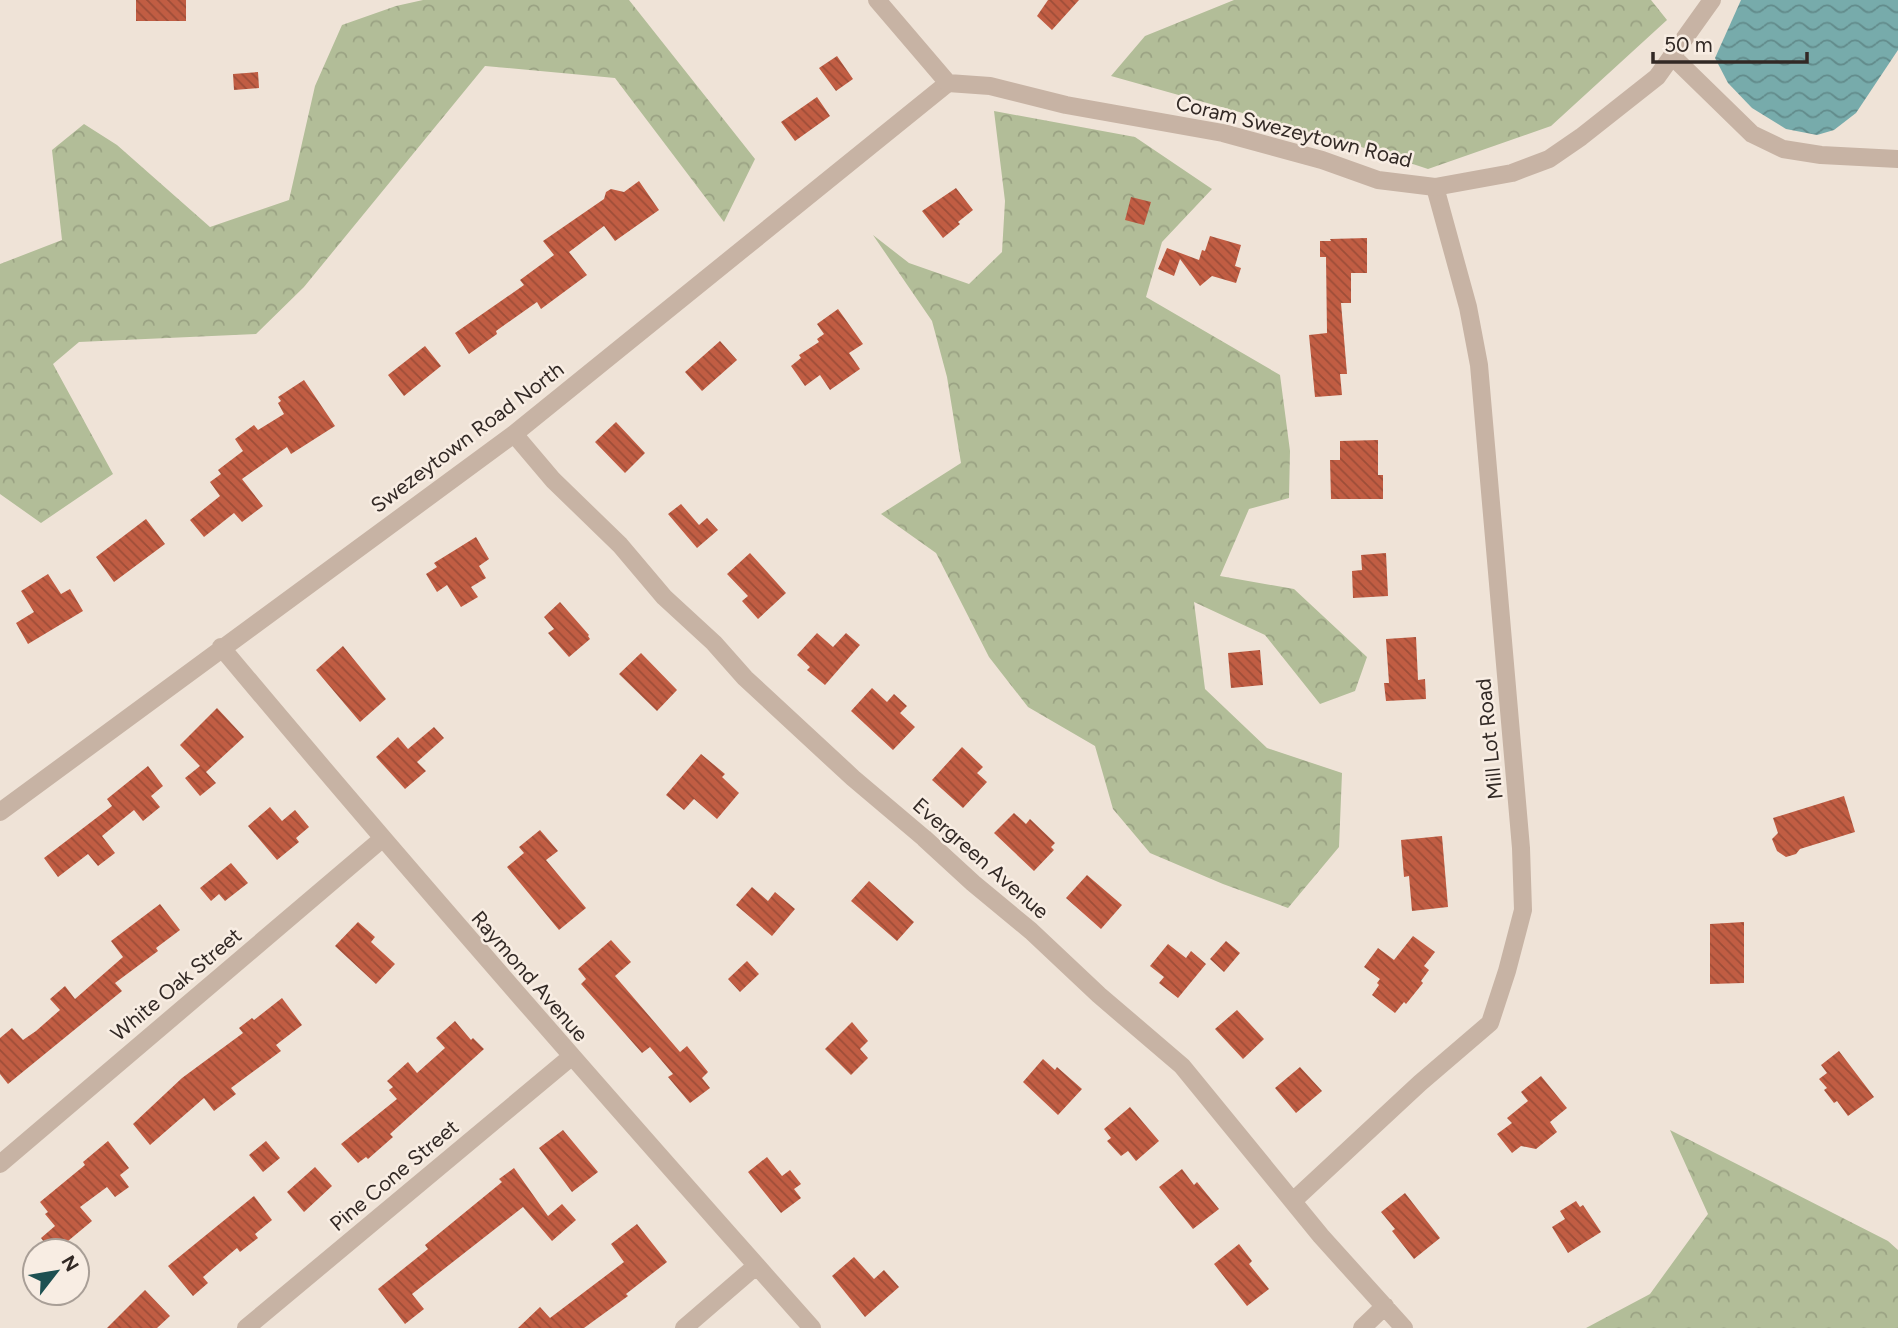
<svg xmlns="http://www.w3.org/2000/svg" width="1898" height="1328" viewBox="0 0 1898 1328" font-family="Figtree,sans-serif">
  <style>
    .forest { fill: url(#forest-crowns) }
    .water { fill: url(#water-waves) }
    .building { fill: url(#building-back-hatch) }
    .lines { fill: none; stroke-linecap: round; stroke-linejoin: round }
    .minor { stroke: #c7b3a4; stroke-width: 18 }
    .tertiary { stroke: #c7b3a4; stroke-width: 18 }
    .labels { text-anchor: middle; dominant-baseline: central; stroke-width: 5; stroke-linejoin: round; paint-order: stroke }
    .street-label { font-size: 21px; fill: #322925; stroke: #f8ede3 }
  </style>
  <defs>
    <pattern id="forest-crowns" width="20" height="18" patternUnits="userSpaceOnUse" patternTransform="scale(1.75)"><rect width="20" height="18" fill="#b2bd98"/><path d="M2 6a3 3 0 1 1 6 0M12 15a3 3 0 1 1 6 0" fill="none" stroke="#9aa283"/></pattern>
    <pattern id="water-waves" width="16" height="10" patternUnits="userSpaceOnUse" patternTransform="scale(1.75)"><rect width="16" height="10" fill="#77abab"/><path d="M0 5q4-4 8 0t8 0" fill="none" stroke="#628b8b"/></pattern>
    <pattern id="building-back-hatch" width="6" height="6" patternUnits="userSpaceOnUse" patternTransform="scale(1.75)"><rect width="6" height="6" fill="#c15d43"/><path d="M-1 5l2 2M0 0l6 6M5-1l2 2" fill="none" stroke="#9d4d38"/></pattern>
  </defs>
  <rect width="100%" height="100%" fill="#efe3d7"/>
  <path class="forest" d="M423,0H629L755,159L724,222L615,78L485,66L304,287L256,334L79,342L53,364L113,474L41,523L0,494V264L62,240L52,150L84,124L117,145L210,227L289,200L315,86L342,25L396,6Z
    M1234,0H1651L1667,20L1551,126L1428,169L1346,142L1111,76L1145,36Z
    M994,111L1135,137L1212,189L1162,242L1146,297L1280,375L1290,451L1289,498L1249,509L1220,576L1294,589L1367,657L1355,691L1320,704L1265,635L1194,602L1205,689L1267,748L1342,773L1339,847L1288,908L1223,884L1150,853L1113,809L1095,746L1028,707L989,657L936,553L881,514L961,463L947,377L932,321L873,235L909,263L969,284L1002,252L1005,201Z
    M1670,1130L1888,1241L1898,1250V1328H1586L1650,1294L1708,1214Z"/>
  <path class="water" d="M1741,0H1898V50L1856,113L1834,130L1817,135L1786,129L1752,108L1728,83L1715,58Z"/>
  <path class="building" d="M136,0H186V21H136Z
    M1048,0H1079L1052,30L1037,16Z
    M837,56L853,79L836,91L819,68Z
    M258,72L259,88L234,90L233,74Z
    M817,97L830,116L795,141L781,122Z
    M639,181L659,210L615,241L604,226L569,252L587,275L541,309L537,302L496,331L497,334L469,354L455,333L524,285L520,280L554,255L543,241L604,199L606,192L611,189L624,192Z
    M956,188L973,210L958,222L960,224L943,238L922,211Z
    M1131,197L1151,202L1144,225L1125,220Z
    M1210,236L1241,245L1235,266L1241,268L1236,283L1212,276L1200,286L1180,259L1174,276L1158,269L1167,248L1199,260L1202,250L1205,251Z
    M1367,238V273H1351V303H1341L1347,374H1340L1342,395L1315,397L1309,335L1327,333L1326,257H1320V241H1331L1330,239Z
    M838,309L863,344L849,353L860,369L830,390L820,375L805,386L791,366L801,358L799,355L819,342L817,339L824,334L817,324Z
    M720,341L737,360L702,391L685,372Z
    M425,346L441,366L404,396L388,375Z
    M304,380L335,426L291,454L287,447L242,479L263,506L242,522L234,513L204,537L190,520L220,496L210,482L221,474L218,470L243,451L235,439L254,425L258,430L284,414L278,403L281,401L278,397Z
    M616,422L645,453L625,473L595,442Z
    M1378,440V475H1383V499H1331L1330,460H1340V441Z
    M681,504L699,525L707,518L718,530L697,548L668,514Z
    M146,519L165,544L114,582L96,557Z
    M476,537L489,559L479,566L486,578L471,587L478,597L461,607L447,585L437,592L426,574L437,567L434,563Z
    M750,553L786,593L758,619L742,601L748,596L727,574Z
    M1386,553L1388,596L1353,598L1352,571L1362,570L1361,555Z
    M48,574L61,594L70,589L83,611L28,644L16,623L34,612L21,591Z
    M560,602L589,635L588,636L590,639L569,657L548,633L554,629L544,617Z
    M817,633L833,647L846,633L860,645L825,685L807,670L810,667L797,655Z
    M1416,637L1418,680L1425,679L1426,699L1386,701L1384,683H1389L1386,639Z
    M343,646L386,699L360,722L316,670Z
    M1260,650L1263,685L1231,688L1228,653Z
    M641,653L677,690L657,711L619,674Z
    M872,688L887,702L894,694L907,706L900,713L915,727L893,750L851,711Z
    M217,708L244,737L206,772L216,783L200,796L185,778L200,766L180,745Z
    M434,727L444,738L417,762L426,771L405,789L376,757L398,737L408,749Z
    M962,747L983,767L977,773L987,782L963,808L932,780Z
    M701,754L725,774L722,777L739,793L717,819L694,799L684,810L666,795Z
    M148,766L163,786L151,796L160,807L143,821L134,810L102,836L115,853L98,866L88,854L58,877L44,858L112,806L107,799Z
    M1844,796L1855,832L1800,849L1796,854L1786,857L1777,851L1772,839L1778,833L1773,818Z
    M270,807L282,821L295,810L309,827L296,838L299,842L277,860L248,826Z
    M1014,813L1026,824L1030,819L1055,843L1051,847L1054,850L1034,871L994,833Z
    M540,830L558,851L546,860L586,908L559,930L507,867L524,853L519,847Z
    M1442,836L1448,907L1412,911L1409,876L1404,877L1401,840Z
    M231,863L248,883L225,901L219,894L211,901L200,888Z
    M1087,875L1122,905L1101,929L1066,898Z
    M869,881L914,922L897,941L851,901Z
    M752,887L768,901L775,892L795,909L772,936L736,905Z
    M160,904L180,930L156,948L158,951L115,983L122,991L8,1084L0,1074V1038L12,1028L23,1040L36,1031L60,1010L50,999L65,986L75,999L123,957L111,941Z
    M358,922L375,937L371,942L395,964L376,984L335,946Z
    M1744,922V983L1710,984V924Z
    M1413,936L1435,952L1424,966L1429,970L1421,981L1423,983L1406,1004L1404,1002L1395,1013L1372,995L1379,985L1377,983L1380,979L1364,967L1378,948L1394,960Z
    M611,940L631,962L615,976L680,1052L687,1046L708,1072L702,1078L710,1088L690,1103L668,1077L673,1074L650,1047L642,1053L581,984L586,979L578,969Z
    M1226,941L1240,953L1224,972L1210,959Z
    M1168,944L1186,958L1191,951L1206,964L1178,998L1159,983L1164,977L1150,966Z
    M747,961L759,974L740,992L728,979Z
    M282,998L302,1025L276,1045L281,1051L231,1088L236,1094L214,1111L204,1098L150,1145L133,1124L182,1078L243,1033L239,1028L252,1018L254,1020Z
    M1237,1010L1264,1039L1243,1059L1215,1029Z
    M455,1021L471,1040L473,1038L484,1049L390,1134L393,1137L368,1159L366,1157L358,1163L341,1144L397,1099L389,1090L393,1087L387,1081L408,1062L417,1073L445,1048L436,1038Z
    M852,1022L868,1041L860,1049L868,1058L851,1075L825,1049Z
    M1839,1051L1874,1097L1848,1116L1837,1101L1834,1103L1824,1090L1827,1088L1819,1079L1827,1073L1821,1065Z
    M1043,1059L1055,1070L1057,1067L1082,1089L1058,1115L1023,1082Z
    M1300,1067L1322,1091L1296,1113L1275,1088Z
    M1541,1076L1567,1108L1550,1122L1557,1132L1536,1149L1521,1146L1512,1153L1497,1134L1512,1123L1507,1118L1528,1101L1521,1092Z
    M1130,1107L1159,1141L1136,1161L1128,1151L1121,1156L1107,1141L1111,1138L1104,1129Z
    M563,1130L598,1172L572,1192L539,1148Z
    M108,1141L129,1168L120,1175L129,1187L115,1197L107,1187L80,1207L92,1221L68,1241L70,1243L60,1251H51L41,1238L55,1226L45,1214L48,1212L40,1202L85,1165L83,1162Z
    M266,1141L280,1158L263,1172L249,1155Z
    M767,1157L782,1176L790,1170L801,1184L794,1189L801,1198L781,1213L748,1172Z
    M315,1167L332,1186L304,1212L287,1192Z
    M514,1168L548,1216L562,1204L576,1220L552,1241L523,1207L412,1294L424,1309L405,1324L378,1289L428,1249L425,1245L502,1182L499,1179Z
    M1182,1169L1194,1185L1197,1182L1219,1209L1193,1229L1159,1187Z
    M1405,1193L1440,1238L1414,1259L1392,1231L1395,1229L1381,1212Z
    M254,1196L272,1220L255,1234L258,1238L240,1252L237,1248L203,1277L208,1283L193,1296L168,1266Z
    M1576,1201L1580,1207L1583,1205L1601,1232L1568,1253L1552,1227L1565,1219L1560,1211Z
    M637,1224L667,1262L626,1294L628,1296L584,1328H518L540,1307L550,1318L624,1262L611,1244Z
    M1239,1244L1252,1261L1249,1264L1269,1289L1247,1306L1214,1264Z
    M854,1257L874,1279L884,1270L899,1287L865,1317L832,1276Z
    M145,1290L170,1316L157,1328H107Z"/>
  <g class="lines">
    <path class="minor" d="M1672,56L1752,134L1783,149L1821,155L1898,159
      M514,434L553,480L620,545L664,597L714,643L745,678L853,778L924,838L973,883L1031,931L1099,995L1182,1066L1321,1236L1404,1328
      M221,647C414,878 612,1103 812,1328
      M0,812L514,434L948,83
      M0,1164L382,839
      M1293,1201L1420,1083L1490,1023L1507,971L1523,910L1521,848L1479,365L1468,307L1435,187
      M246,1328L571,1057
      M684,1328L756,1266
      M1362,1328L1385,1306"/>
    <path class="tertiary" d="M877,0L948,83L990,86L1066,105L1223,133L1322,160L1378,180L1435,187L1512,173L1549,159L1581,137L1657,77L1712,0"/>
  </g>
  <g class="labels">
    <g class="street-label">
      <text transform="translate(1294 131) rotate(14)">Coram Swezeytown Road</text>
      <text transform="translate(467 437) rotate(-37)">Swezeytown Road North</text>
      <text transform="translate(1489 739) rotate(-96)">Mill Lot Road</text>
      <text transform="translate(981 858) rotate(41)">Evergreen Avenue</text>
      <text transform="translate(530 976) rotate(49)">Raymond Avenue</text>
      <text transform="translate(176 984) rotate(-40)">White Oak Street</text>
      <text transform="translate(394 1175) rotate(-40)">Pine Cone Street</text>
    </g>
  </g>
  <g transform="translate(56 1272) rotate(59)"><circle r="33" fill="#f8ede3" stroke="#a99f97" stroke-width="2"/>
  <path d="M0-5L12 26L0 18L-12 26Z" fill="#1d5051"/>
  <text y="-10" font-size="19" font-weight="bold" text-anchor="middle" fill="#322925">N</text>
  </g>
  <path d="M1653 52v10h154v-10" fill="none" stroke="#322925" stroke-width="3.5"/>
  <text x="1664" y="52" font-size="21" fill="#322925" stroke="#f8ede3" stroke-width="5" paint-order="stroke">50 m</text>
</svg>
